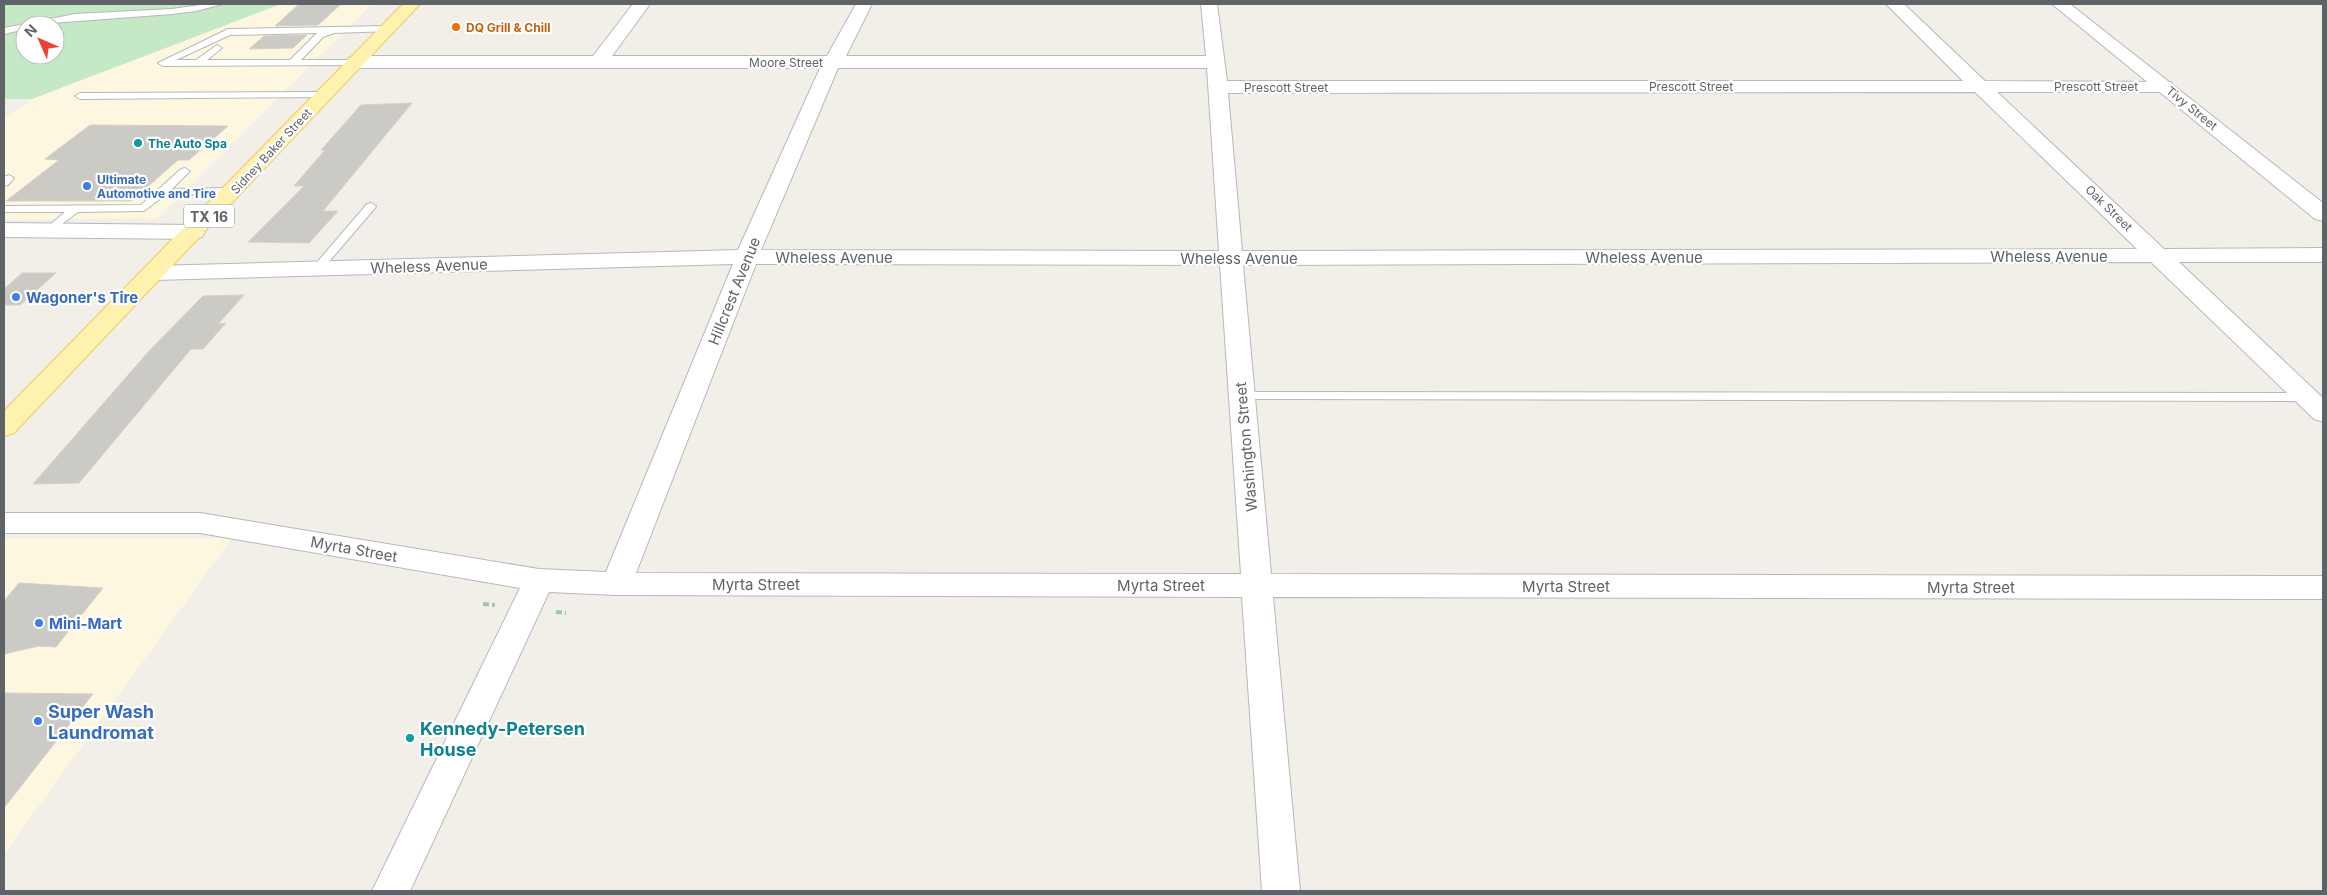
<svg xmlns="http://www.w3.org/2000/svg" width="2327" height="895" viewBox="0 0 2327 895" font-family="Inter,sans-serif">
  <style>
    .commercial { fill: #fef7e0 }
    .green { fill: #c5e8c5; fill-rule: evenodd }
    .building { fill: #cccac5; stroke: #d6d1c6 }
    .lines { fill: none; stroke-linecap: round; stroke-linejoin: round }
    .service-casing { stroke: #b5b8bc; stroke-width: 2 }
    .minor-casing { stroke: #b5b8bc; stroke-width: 2 }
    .tertiary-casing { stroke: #b5b8bc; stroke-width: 2 }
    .primary-casing { stroke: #f2c960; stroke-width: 2 }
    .path { stroke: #9cc7a9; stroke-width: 4; stroke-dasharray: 6 3; stroke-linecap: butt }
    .service { fill: #fff; fill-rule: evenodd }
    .minor { fill: #fff; fill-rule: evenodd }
    .tertiary { fill: #fff; fill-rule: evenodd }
    .primary { fill: #fff2af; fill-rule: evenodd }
    .food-dot { fill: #e8710a; stroke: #fff; stroke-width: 2 }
    .culture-dot { fill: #0f9aa8; stroke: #fff; stroke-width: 2 }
    .shop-dot { fill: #3f7fe0; stroke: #fff; stroke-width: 2 }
    .labels { text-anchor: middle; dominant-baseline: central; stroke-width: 4.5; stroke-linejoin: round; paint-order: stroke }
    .far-food-label { font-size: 12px; font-weight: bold; fill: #c56008; stroke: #fff; text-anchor: start }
    .far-street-label { font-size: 12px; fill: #5f6368; stroke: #fff }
    .far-culture-label { font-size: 12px; font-weight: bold; fill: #0d838f; stroke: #fff; text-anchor: start }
    .far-shop-label { font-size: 12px; font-weight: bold; fill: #366cbe; stroke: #fff; text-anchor: start }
    .shield { fill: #fff; stroke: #8f9295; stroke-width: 1 }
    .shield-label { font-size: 14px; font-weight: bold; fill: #5f6368 }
    .street-label { font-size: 15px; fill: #5f6368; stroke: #fff }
    .shop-label { font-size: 15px; font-weight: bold; fill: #366cbe; stroke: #fff; text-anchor: start }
    .near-shop-label { font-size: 18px; font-weight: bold; fill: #366cbe; stroke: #fff; text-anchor: start }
    .near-culture-label { font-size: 18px; font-weight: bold; fill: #0d838f; stroke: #fff; text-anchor: start }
  </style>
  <rect width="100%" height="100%" fill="#f1efe8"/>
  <path class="commercial" d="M281,4H372L157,218L4,220V119L32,99Z
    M4,538H232L4,854Z"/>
  <path class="green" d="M4,4H281L32,99H4ZM25,25H55V55H25Z"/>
  <path class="building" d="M298,5H340L318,25L275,26Z
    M307,35L293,48L249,49L264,36Z
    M412,103L323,211H338L309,243L248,242L304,186H294L325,150H321L361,105Z
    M90,125L228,126L189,160H178L131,201H6L59,160L45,159Z
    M22,273H56L20,305H4V289Z
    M244,295L218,324L226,323L203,349H191L79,483L33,484L150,350L203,296Z
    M19,583L103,588L56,647L39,646L4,654V601Z
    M4,693L93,694L4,808Z"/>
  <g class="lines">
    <g class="service-casing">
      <path id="service" d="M207,4H223L196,11L172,14L25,25V29L4,34V28L75,14L172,9Z
        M387,26L391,29L390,31L334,33L323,37L301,60H358L360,62L355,65L163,66L158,63L228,29ZM317,33L290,60H207L222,48L217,45L196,60H176L230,35Z
        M324,92L327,93V97L80,99L75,96L80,93Z
        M185,168L190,171L172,189L233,188L238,191L233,194L165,195L144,211L78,212L50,233L44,230L65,212H4V206L141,205L181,169Z
        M9,175L14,178L8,185L4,186V177Z
        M371,203L376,206L375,208L321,271H313L311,269L313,267L367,204Z
        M1242,392L2307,393L2314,397L2307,401L1237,399L1235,396L1237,393Z"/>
    </g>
    <g class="minor-casing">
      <path id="minor" d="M633,4H650L612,56H827L856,4H872L846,56H1206L1201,4H1217L1227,81H1963L1886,4H1904L1985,81L2171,82L2173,86L2171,90L2164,92H1997L2164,249L2323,248V262H2179L2323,398V422L2314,419L2151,262L1243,265L1271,574L2323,576V599L1273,597L1300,891H1262L1242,597L616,595L549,592L410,891H372L520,588L200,533H4V513H200L539,569L606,572L733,264L154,280L146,278L142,273L146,268L154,266L738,250L820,68H355L349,66L346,62L349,58L355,56H593ZM838,68H1207L1219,251L761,250ZM1975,92L2137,249L1242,251L1228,93ZM756,264L1220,265L1241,574L636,573Z
        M4,223L194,225L202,227L205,232L202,237L194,239L4,237Z"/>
    </g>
    <g class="tertiary-casing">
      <path id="tertiary" d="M2052,4H2070L2323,203V221L2315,219Z"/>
    </g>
    <g class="primary-casing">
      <path id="primary" d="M403,4H420L14,433L4,436V411Z"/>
    </g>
    <path class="path" d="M483,604L495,605
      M556,612L566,613"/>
    <use href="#service" class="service"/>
    <use href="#minor" class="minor"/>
    <use href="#tertiary" class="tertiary"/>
    <use href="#primary" class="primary"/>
  </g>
  <circle class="food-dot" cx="456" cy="27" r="5"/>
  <g class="culture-dot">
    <circle cx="138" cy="143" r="5"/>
    <circle cx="410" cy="738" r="5"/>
  </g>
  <g class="shop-dot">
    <circle cx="87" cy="186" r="5"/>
    <circle cx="16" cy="297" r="5"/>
    <circle cx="39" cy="623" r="5"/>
    <circle cx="38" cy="721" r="5"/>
  </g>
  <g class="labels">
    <g class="far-food-label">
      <text x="466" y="27">DQ Grill &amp; Chill</text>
    </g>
    <g class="far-street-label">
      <text x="786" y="62">Moore Street</text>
      <text x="1691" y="86">Prescott Street</text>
      <text x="2096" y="86">Prescott Street</text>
      <text x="1286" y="87">Prescott Street</text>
      <text transform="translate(2192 108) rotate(39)">Tivy Street</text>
      <text transform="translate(271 151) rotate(-47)">Sidney Baker Street</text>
      <text transform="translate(2109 208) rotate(44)">Oak Street</text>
    </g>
    <g class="far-culture-label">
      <text x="148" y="143">The Auto Spa</text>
    </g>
    <g class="far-shop-label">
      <text x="97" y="179">Ultimate<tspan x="97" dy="14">Automotive and Tire</tspan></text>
    </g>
    <rect class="shield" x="184" y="204.5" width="50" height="23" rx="4"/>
    <g class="shield-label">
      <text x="209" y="216">TX 16</text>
    </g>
    <g class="street-label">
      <text x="2049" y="256">Wheless Avenue</text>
      <text x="834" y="257">Wheless Avenue</text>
      <text x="1644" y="257">Wheless Avenue</text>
      <text x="1239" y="258">Wheless Avenue</text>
      <text transform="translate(429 266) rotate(-2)">Wheless Avenue</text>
      <text transform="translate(734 291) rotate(-68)">Hillcrest Avenue</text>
      <text transform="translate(1246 447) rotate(-95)">Washington Street</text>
      <text transform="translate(354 549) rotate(10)">Myrta Street</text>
      <text x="756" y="584">Myrta Street</text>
      <text x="1161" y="585">Myrta Street</text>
      <text x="1566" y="586">Myrta Street</text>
      <text x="1971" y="587">Myrta Street</text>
    </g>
    <g class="shop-label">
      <text x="26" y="297">Wagoner's Tire</text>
      <text x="49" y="623">Mini-Mart</text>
    </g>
    <g class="near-shop-label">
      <text x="48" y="711">Super Wash<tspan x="48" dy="21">Laundromat</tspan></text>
    </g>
    <g class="near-culture-label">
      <text x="420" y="728">Kennedy-Petersen<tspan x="420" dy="21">House</tspan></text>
    </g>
  </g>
  <rect width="2327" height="895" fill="none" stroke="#5f6368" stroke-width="10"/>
  <g transform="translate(40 40) rotate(315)"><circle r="24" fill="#ffffff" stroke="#bfc1c3"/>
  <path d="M0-4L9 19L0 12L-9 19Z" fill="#ea4335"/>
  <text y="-8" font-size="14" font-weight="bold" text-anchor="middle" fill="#5f6368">N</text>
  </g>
</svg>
